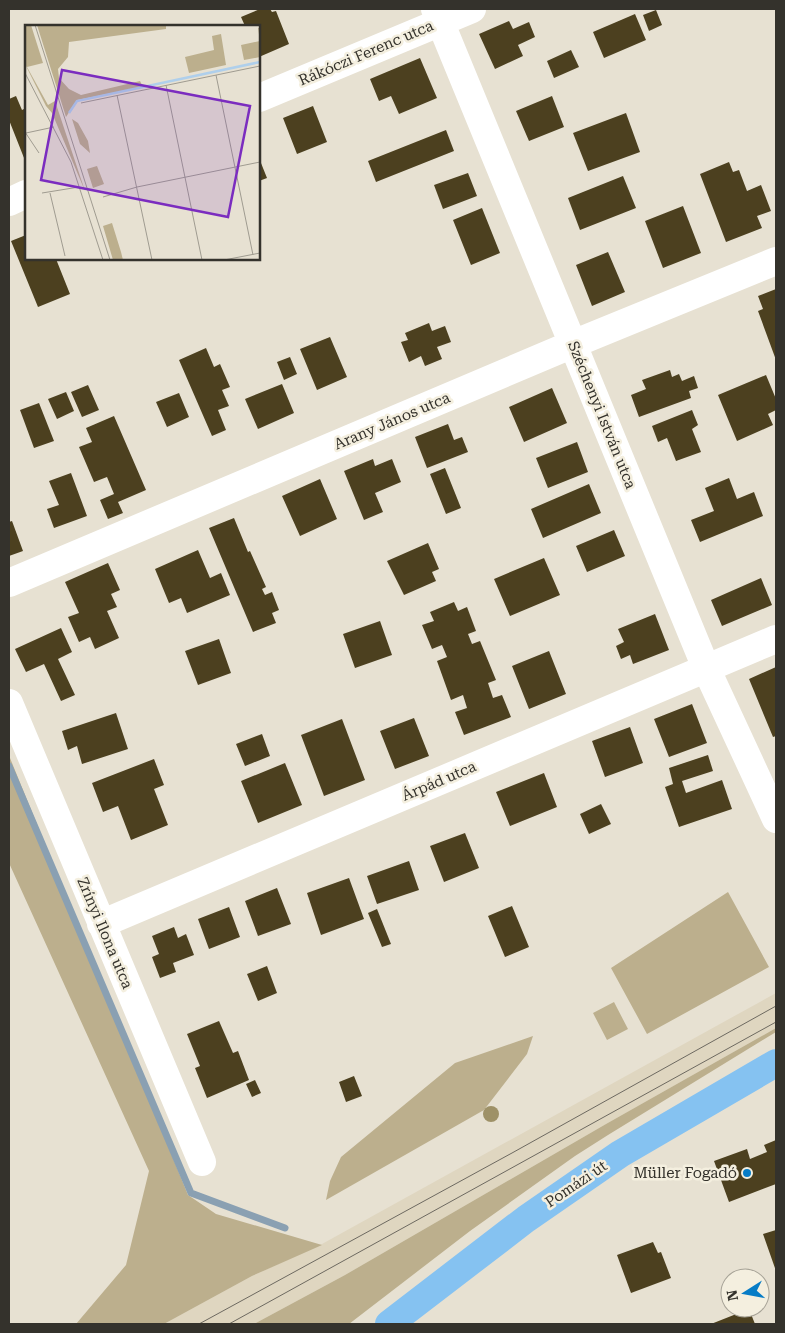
<svg xmlns="http://www.w3.org/2000/svg" width="785" height="1333" viewBox="0 0 785 1333" font-family="'Roboto Serif',serif">
  <style>
    .built { fill: #dfd6c0 }
    .green { fill: #bcaf8d }
    .lines { fill: none; stroke-linecap: round; stroke-linejoin: round }
    .stream { stroke: #8aa0b2; stroke-width: 7 }
    .building { fill: #4c401f }
    .minor { stroke: #fff; stroke-width: 28 }
    .major { stroke: #85c2f1; stroke-width: 28 }
    .tram { stroke: #6d6960; stroke-width: 1 }
    .tree { fill: #9e9167 }
    .poi-dot { fill: #067cc6; stroke: #f4efdf; stroke-width: 2 }
    .labels { text-anchor: middle; dominant-baseline: central; stroke-width: 5; stroke-linejoin: round; paint-order: stroke }
    .street-label { font-size: 15px; fill: #34322c; stroke: #f4efdf }
    .poi-label { font-size: 15px; fill: #34322c; stroke: #f4efdf; text-anchor: end }
    .inset-river { fill: none; stroke: #afcfeb; stroke-width: 2.5 }
    .inset-road { fill: none; stroke: #9f9b90; stroke-width: 1 }
    .view { fill: #7b2cbf; fill-opacity: 0.15; stroke: #7b2cbf; stroke-width: 2.5 }
    .inset-edge { fill: none; stroke: #34322c; stroke-width: 2.5 }
  </style>
  <rect width="100%" height="100%" fill="#e7e1d2"/>
  <path class="built" d="M776,993V1028L606,1124L345,1275L254,1324H164L252,1276L322,1244Z"/>
  <path class="green" d="M10,758L188,1195L216,1214L322,1245L252,1276L164,1324H76L126,1265L149,1171L9,863V760Z
    M728,892L769,967L647,1034L611,968Z
    M614,1002L628,1029L607,1040L593,1013Z
    M776,1028V1032L608,1135L575,1156L470,1231L349,1324H254L345,1275L606,1124Z
    M533,1036L527,1054L484,1110L326,1200L330,1181L341,1157L455,1063Z"/>
  <g class="lines">
    <path class="stream" d="M9,766L191,1193L285,1228"/>
  </g>
  <path class="building" d="M260,9H270L272,12L276,11L289,44L259,57V26H245L241,17Z
    M656,10L662,25L649,31L643,15Z
    M635,14L646,40L604,58L593,32Z
    M509,21L513,29L529,22L535,37L518,45L523,56L495,69L479,34Z
    M571,50L579,67L554,78L547,61Z
    M420,58L437,98L399,114L391,96L379,101L370,79Z
    M16,96L22,110L26,108V163L9,120V99Z
    M552,96L564,127L529,141L516,111Z
    M313,106L327,142L297,154L283,118Z
    M626,113L640,152L588,171L573,133Z
    M446,130L454,151L376,182L368,161Z
    M259,158L267,178L259,181Z
    M729,162L733,172L739,170L747,191L761,185L771,211L757,216L762,228L726,242L700,174Z
    M468,173L477,196L443,209L434,185Z
    M623,176L636,208L580,230L568,198Z
    M683,206L701,253L663,268L645,221Z
    M482,208L500,253L471,265L453,220Z
    M26,235V259H56L70,294L38,307L11,241Z
    M608,252L625,292L592,306L576,265Z
    M776,289V360L758,311L763,309L758,296Z
    M429,323L432,331L445,326L451,342L437,347L442,359L425,366L421,356L409,362L401,342L408,340L405,333Z
    M330,337L347,377L317,390L300,349Z
    M206,348L214,367L220,364L230,387L222,390L229,406L218,410L226,430L212,436L179,360Z
    M290,357L297,374L284,380L277,362Z
    M670,370L672,377L679,374L682,381L694,376L698,388L689,391L691,398L639,417L631,395L646,389L642,380Z
    M766,375L776,399V410L768,414L773,425L737,441L718,395Z
    M282,384L294,413L258,429L245,399Z
    M88,385L99,410L82,417L71,392Z
    M552,388L567,423L524,442L509,407Z
    M66,392L74,411L57,419L48,399Z
    M179,393L189,417L167,427L156,402Z
    M39,403L54,441L34,448L20,410Z
    M692,410L698,425L692,429L701,452L676,461L667,438L658,442L652,426Z
    M114,416L146,490L118,502L123,513L108,519L100,500L114,494L107,477L94,482L79,447L92,442L86,428Z
    M448,424L454,440L462,437L468,452L427,468L415,437Z
    M577,442L588,472L548,488L536,458Z
    M373,459L375,466L392,459L401,482L375,493L383,512L364,520L344,471Z
    M445,468L461,508L446,514L430,474Z
    M71,473L87,516L54,528L47,509L59,505L49,481Z
    M729,478L737,499L754,492L763,516L700,542L691,520L714,511L705,488Z
    M320,479L337,519L300,536L282,496Z
    M589,484L601,513L543,538L531,509Z
    M234,518L248,552L250,551L266,587L262,589L265,595L272,592L279,610L272,613L276,623L253,632L209,528Z
    M12,521L23,551L9,556V522Z
    M614,530L625,556L587,572L576,546Z
    M428,543L439,569L432,572L436,581L404,595L387,561Z
    M198,550L210,578L221,573L230,595L187,613L181,598L169,603L155,569Z
    M544,558L560,595L510,616L494,579Z
    M108,563L120,590L111,594L117,607L107,611L119,638L95,649L90,637L79,642L68,617L79,613L65,582Z
    M761,578L772,605L722,626L711,600Z
    M454,602L458,611L467,607L476,631L468,634L472,644L480,641L496,680L488,683L493,698L502,695L511,717L464,735L455,712L467,708L463,695L451,700L437,661L447,657L442,645L432,649L422,625L434,621L430,612Z
    M655,614L669,650L633,664L630,655L621,659L616,646L624,642L618,629Z
    M380,621L392,655L355,668L343,634Z
    M61,628L72,652L58,659L75,695L61,701L44,664L26,672L15,649Z
    M219,639L231,673L198,685L185,651Z
    M549,651L566,694L529,709L512,666Z
    M776,667V736L773,737L749,679Z
    M692,704L707,743L669,757L654,719Z
    M116,713L128,749L82,764L77,746L68,750L62,731Z
    M414,718L429,756L395,769L380,731Z
    M342,719L365,780L324,796L301,735Z
    M630,727L643,763L605,777L592,741Z
    M262,734L270,756L245,766L236,744Z
    M708,755L713,771L682,781L686,793L722,780L732,809L679,827L665,787L673,784L669,768Z
    M154,759L164,785L154,789L168,825L131,840L118,806L103,812L92,783Z
    M285,763L302,805L258,823L241,781Z
    M544,773L557,807L510,826L496,792Z
    M601,804L611,824L589,834L580,814Z
    M465,833L479,868L444,882L430,846Z
    M409,861L419,890L377,904L367,876Z
    M349,878L364,919L321,935L307,893Z
    M277,888L291,924L258,936L245,901Z
    M512,906L529,947L505,957L488,916Z
    M229,907L240,937L209,949L198,919Z
    M377,909L391,944L382,947L368,913Z
    M174,927L178,938L186,934L194,955L173,963L176,972L160,978L152,957L159,954L152,936Z
    M267,966L277,993L258,1001L247,974Z
    M219,1021L233,1053L238,1051L249,1080L207,1098L195,1068L200,1066L187,1034Z
    M354,1076L362,1096L346,1102L339,1082Z
    M255,1080L261,1093L252,1097L246,1084Z
    M776,1140V1184L729,1202L714,1161L747,1149L750,1159L767,1152L764,1145Z
    M776,1230V1271L763,1234Z
    M653,1242L658,1253L661,1252L671,1278L631,1293L617,1255Z
    M749,1309L755,1324H711Z"/>
  <g class="lines">
    <path class="minor" d="M435,9L706,668L776,819
      M259,98L472,9
      M9,202L26,194
      M9,583L573,344L776,261
      M9,703L202,1162
      M101,924L776,639"/>
    <path class="major" d="M389,1324L526,1219L620,1154L776,1063"/>
    <path class="tram" d="M199,1324L512,1153L776,1006
      M229,1324L776,1022"/>
  </g>
  <circle class="tree" cx="491" cy="1114" r="8"/>
  <circle class="poi-dot" cx="747" cy="1173" r="5"/>
  <g class="labels">
    <g class="street-label">
      <text transform="translate(366 53) rotate(-23)">Rákóczi Ferenc utca</text>
      <text transform="translate(602 415) rotate(68)">Széchenyi István utca</text>
      <text transform="translate(392 421) rotate(-23)">Arany János utca</text>
      <text transform="translate(439 781) rotate(-23)">Árpád utca</text>
      <text transform="translate(105 933) rotate(67)">Zrínyi Ilona utca</text>
      <text transform="translate(576 1184) rotate(-34)">Pomázi út</text>
    </g>
    <g class="poi-label">
      <text x="737" y="1173">Müller Fogadó</text>
    </g>
  </g>
  <g transform="translate(25 25)">
    <rect width="235" height="235" fill="#e7e1d2"/>
    <path d="M0,0H6L18,38L2,42L23,80L30,76L60,166L27,88L21,81L0,39ZM12,0H141V4L44,17L43,32L33,44L34,53L44,64L56,70L115,56L118,62L52,75L41,92ZM233,3H235V32L219,35L216,20L235,16ZM196,9L201,40L164,48L160,32L189,25L187,11ZM47,94L53,98L63,116L65,128L55,119ZM72,141L79,159L68,163L62,144ZM87,198L96,227L98,235H88L78,201Z" fill="#bcaf8d"/>
    <path class="inset-river" d="M44,88L52,76L235,37"/>
    <path class="inset-road" d="M10,0L85,235M0,48L46,137L78,235M191,50L228,230M141,60L177,235M92,70L127,235M56,78L235,41M0,107L14,128M1,108L29,102M17,168L54,162M25,168L40,231M78,172L112,162L235,137M199,235L235,228"/>
    <path class="view" d="M37,45L225,81L203,192L16,155Z"/>
    <rect width="235" height="235" class="inset-edge"/>
  </g>
  <rect width="785" height="1333" fill="none" stroke="#34322c" stroke-width="20"/>
  <g transform="translate(745 1293) rotate(259)"><circle r="24" fill="#f4efdf" stroke="#a7a397"/>
  <path d="M0-4L9 19L0 12L-9 19Z" fill="#067cc6"/>
  <text y="-8" font-size="14" font-weight="bold" text-anchor="middle" fill="#34322c">N</text>
  </g>
</svg>
